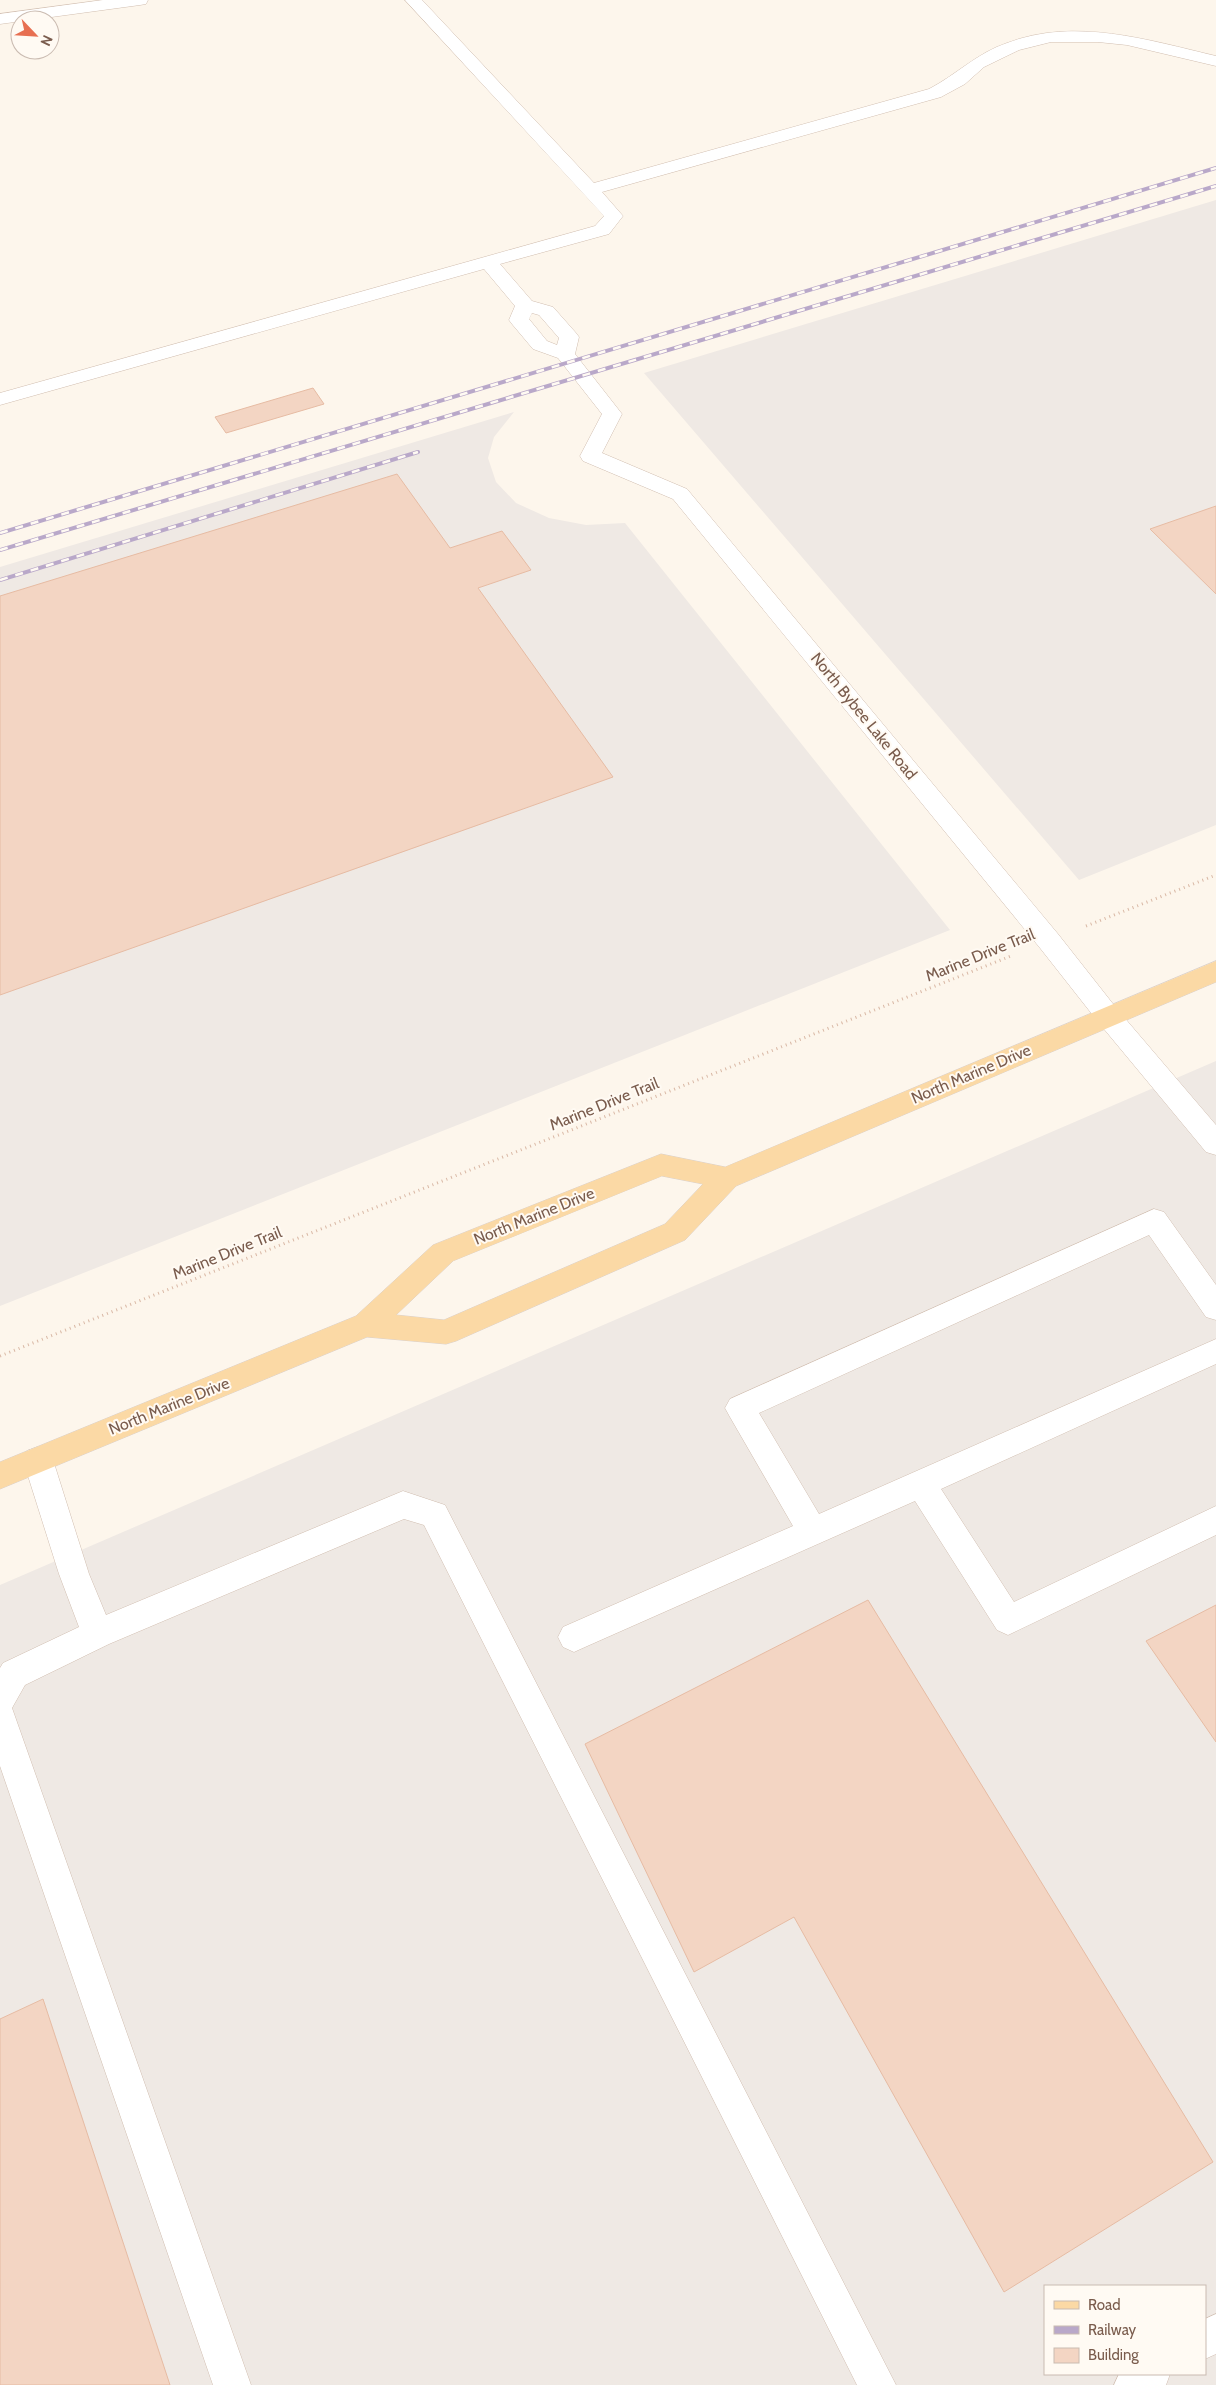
<svg xmlns="http://www.w3.org/2000/svg" width="1216" height="2385" viewBox="0 0 1216 2385" font-family="Cabin,sans-serif">
  <style>
    .industrial { fill: #efe9e4; fill-rule: evenodd }
    .building { fill: #f3d5c3; stroke: #e6bba3 }
    .lines { fill: none; stroke-linecap: round; stroke-linejoin: round }
    .minor-casing { stroke: #d1beb0; stroke-width: 1 }
    .major-casing { stroke: #dad1cd; stroke-width: 1 }
    .path { stroke: #d9b8a5; stroke-width: 3; stroke-dasharray: 1 4; stroke-linecap: butt }
    .minor { fill: #fff; fill-rule: evenodd }
    .major { fill: #fbd9a5; fill-rule: evenodd }
    .rail-casing { stroke: #b9a8c9; stroke-width: 4 }
    .rail { stroke: #fffaf3; stroke-width: 2.5; stroke-dasharray: 8; stroke-linecap: butt }
    .labels { text-anchor: middle; dominant-baseline: central; stroke-width: 4; stroke-linejoin: round; paint-order: stroke }
    .street-label { font-size: 16px; fill: #7a5c4d; stroke: #fffaf3 }
  </style>
  <rect width="100%" height="100%" fill="#fdf6ec"/>
  <path class="industrial" d="M1216,200V825L1079,880L644,373Z
    M514,412L494,437L488,458L496,482L516,503L549,518L586,525L625,523L950,930L0,1306V567Z
    M1216,1061V2385H0V1585ZM1045,2286H1205V2374H1045Z"/>
  <path class="building" d="M313,388L324,404L226,433L215,417Z
    M397,474L450,548L502,531L531,570L478,588L613,777L0,995V596Z
    M1216,506V594L1150,529Z
    M868,1600L1213,2162L1004,2292L794,1917L694,1972L585,1744Z
    M1216,1605V1742L1146,1641Z
    M43,1999L170,2385H0V2019Z"/>
  <g class="lines">
    <g class="minor-casing">
      <path id="minor" d="M103,0H148L146,4L140,5L0,24V14Z
        M405,0H422L594,183L929,89C956,75 977,53 1007,43C1075,17 1148,40 1216,56V66L1127,45L1098,42H1051L1019,50L984,67L965,84L941,97L602,192L623,216L609,234L500,264L532,301L553,307L576,333L579,337L575,354L622,414L602,453L687,489L1058,934L1117,1009L1216,1125V1155L1206,1152L1099,1023L1040,948L673,499L583,461L580,456L602,414L558,358L533,349L512,324L509,320L515,306L484,269L0,405V393L595,226L604,216ZM532,313L539,315L559,338L557,345L547,341L529,319Z
        M1154,1209L1164,1212L1216,1285V1320L1206,1317L1149,1235L759,1413L819,1514L1216,1339V1364L941,1489L1014,1602L1216,1506V1535L1008,1635L997,1630L915,1501L585,1647L574,1652L563,1647L558,1637L563,1627L793,1526L730,1417L725,1408L730,1399Z
        M38,1447L49,1451L53,1460L89,1574L106,1615L403,1491L445,1505L896,2385H857L424,1525L404,1519L109,1644L25,1685L12,1708L251,2385H213L0,1766V1668L3,1663L79,1627L59,1574L23,1460L27,1451Z
        M1216,2314V2354L1205,2359V2319Z
        M1119,2374H1170L1166,2385H1114Z"/>
    </g>
    <g class="major-casing">
      <path id="major" d="M1216,961V982L736,1186L685,1240L456,1341L446,1344L367,1337L0,1489V1462L356,1316L433,1245L661,1154L725,1167ZM662,1176L703,1184L665,1224L444,1320L396,1315L453,1261Z"/>
    </g>
    <path class="path" d="M1086,926L1216,875
      M0,1356L1011,956"/>
    <use href="#minor" class="minor"/>
    <use href="#major" class="major"/>
    <g class="rail-casing">
      <path id="rail" d="M0,533L1216,168
        M0,550L1216,186
        M0,580L418,452"/>
    </g>
    <use href="#rail" class="rail"/>
  </g>
  <g class="labels">
    <g class="street-label">
      <text transform="translate(864 716) rotate(51)">North Bybee Lake Road</text>
      <text transform="translate(980 955) rotate(-22)">Marine Drive Trail</text>
      <text transform="translate(971 1074) rotate(-23)">North Marine Drive</text>
      <text transform="translate(604 1104) rotate(-22)">Marine Drive Trail</text>
      <text transform="translate(534 1216) rotate(-22)">North Marine Drive</text>
      <text transform="translate(227 1253) rotate(-22)">Marine Drive Trail</text>
      <text transform="translate(169 1406) rotate(-22)">North Marine Drive</text>
    </g>
  </g>
  <rect x="1044" y="2285" width="162" height="90" fill="#fffaf3" stroke="#cabbb1"/>
  <rect x="1054" y="2301" width="25" height="8" fill="#fbd9a5" stroke="#cabbb1"/>
  <text x="1088" y="2310" font-size="15" fill="#7a5c4d">Road</text>
  <rect x="1054" y="2326" width="25" height="8" fill="#b9a8c9" stroke="#cabbb1"/>
  <text x="1088" y="2335" font-size="15" fill="#7a5c4d">Railway</text>
  <rect x="1054" y="2348" width="25" height="15" fill="#f3d5c3" stroke="#cabbb1"/>
  <text x="1088" y="2360" font-size="15" fill="#7a5c4d">Building</text>
  <g transform="translate(35 35) rotate(115)"><circle r="24" fill="#fffaf3" stroke="#cabbb1"/>
  <path d="M0-4L9 19L0 12L-9 19Z" fill="#e76f51"/>
  <text y="-8" font-size="14" font-weight="bold" text-anchor="middle" fill="#7a5c4d">N</text>
  </g>
</svg>
